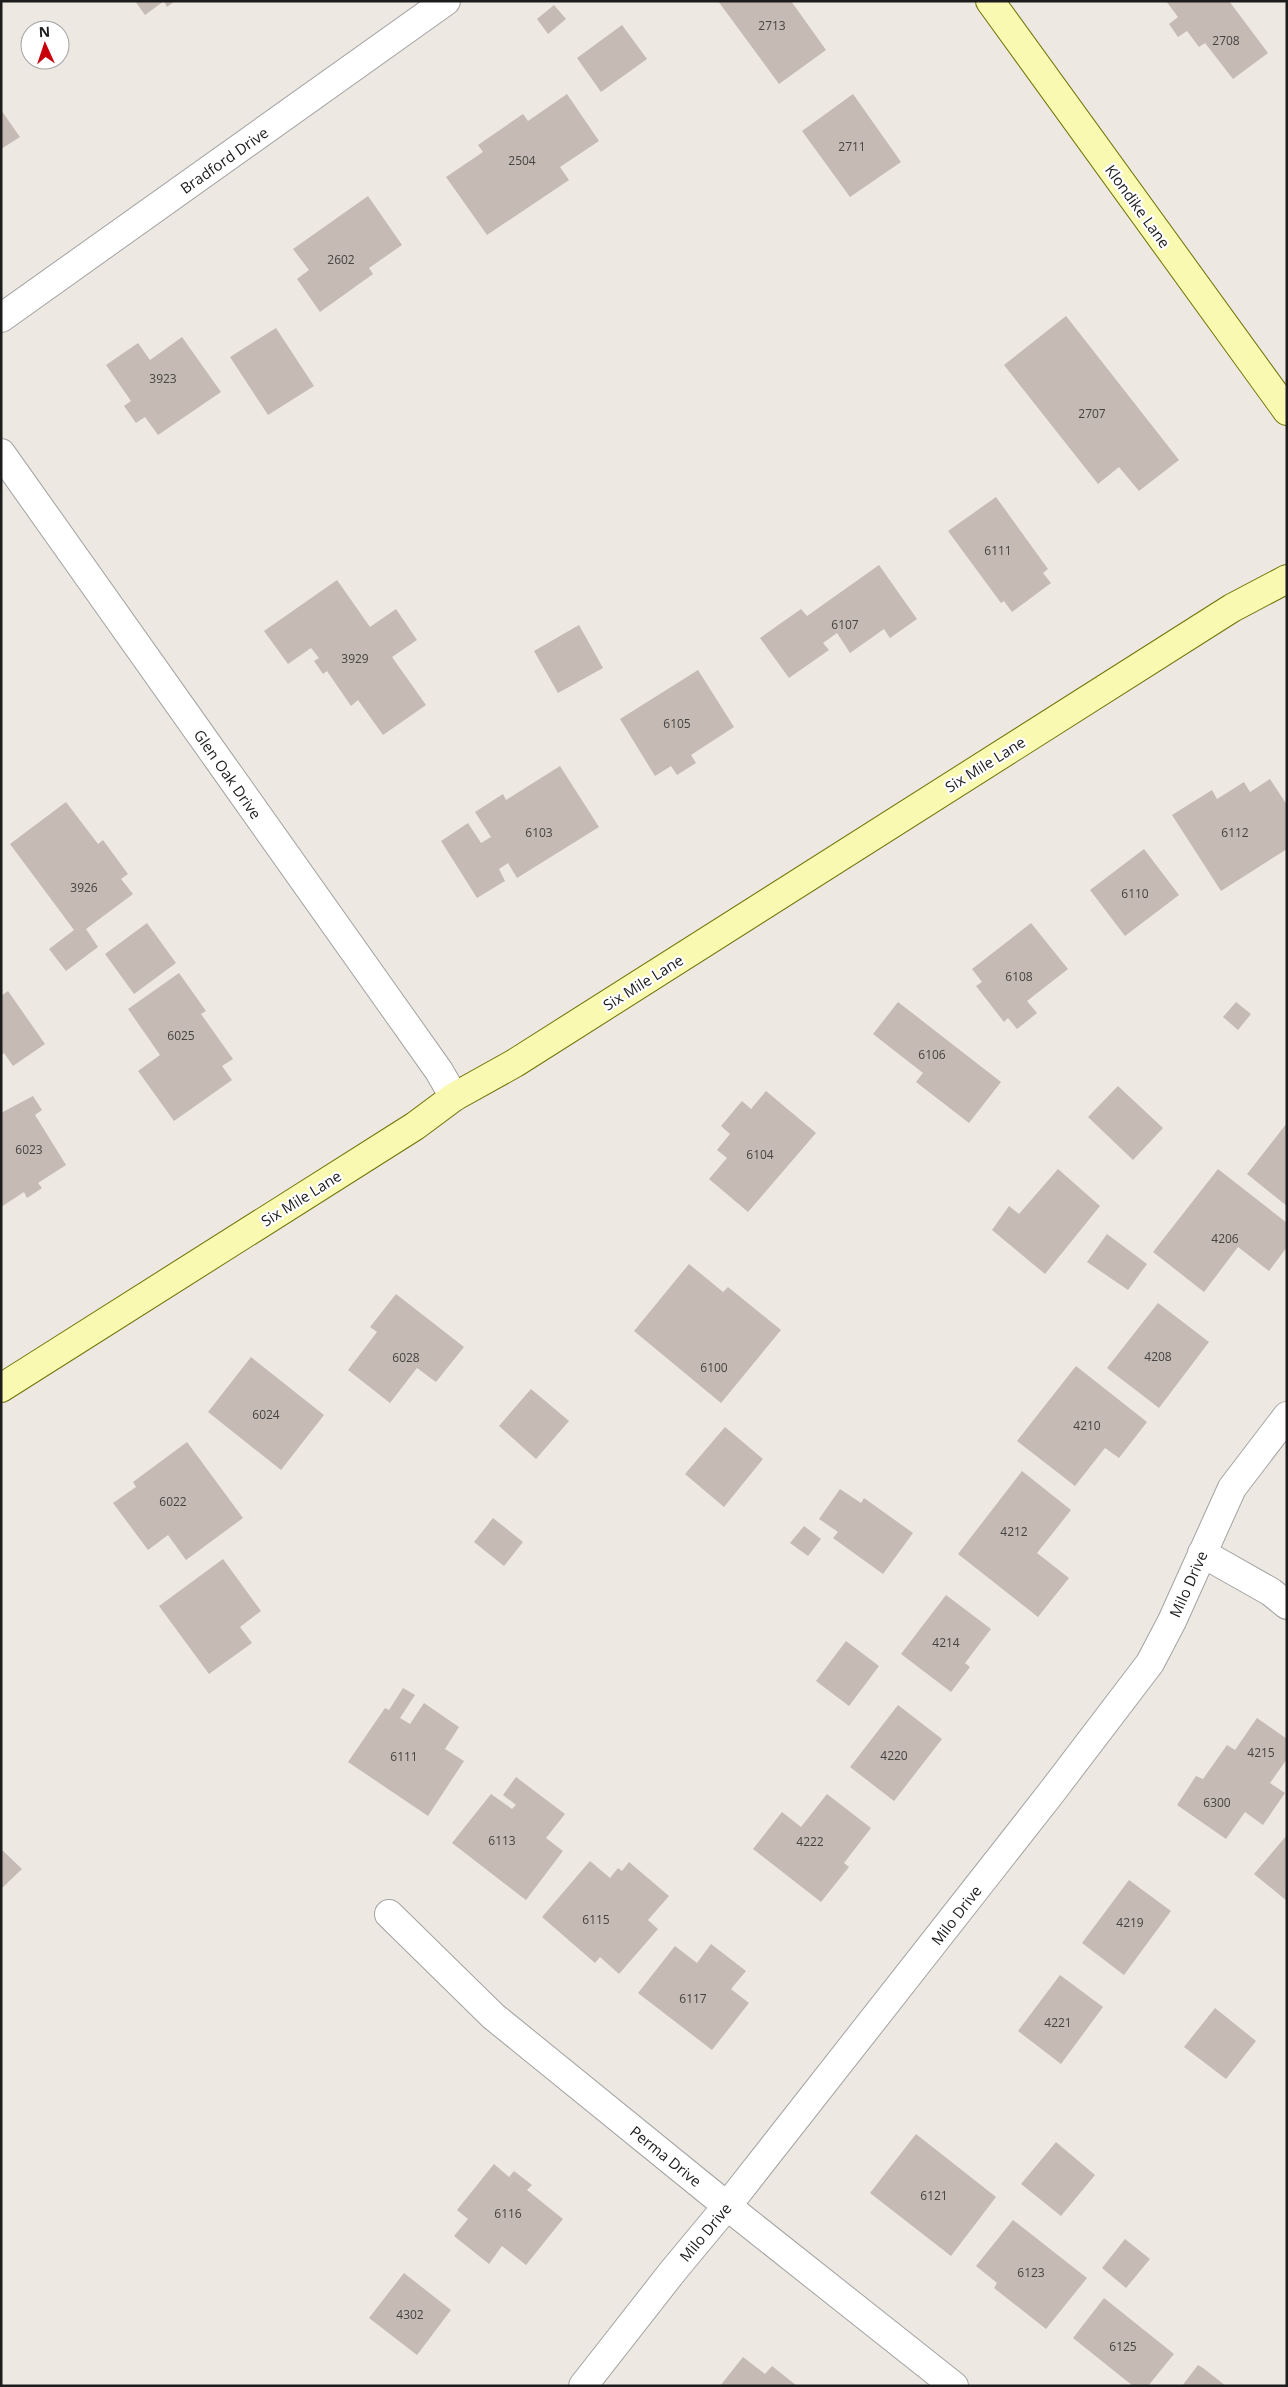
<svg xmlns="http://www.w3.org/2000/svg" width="1288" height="2387" viewBox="0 0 1288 2387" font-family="'Open Sans',sans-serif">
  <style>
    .building { fill: #c5bab4 }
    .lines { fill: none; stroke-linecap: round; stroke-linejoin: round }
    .street-casing { stroke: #a3a3a3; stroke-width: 30 }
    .secondary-casing { stroke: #6d7203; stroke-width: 30 }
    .street { stroke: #fff; stroke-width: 28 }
    .secondary { stroke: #faf9b2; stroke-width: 28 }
    .labels { text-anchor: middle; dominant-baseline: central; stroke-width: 4.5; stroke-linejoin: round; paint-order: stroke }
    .number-label { font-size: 12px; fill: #464442 }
    .street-label { font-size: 15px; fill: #1c1c1c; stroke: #fff }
  </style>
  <rect width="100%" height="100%" fill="#ede8e1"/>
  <path class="building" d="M135,1H175L167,7L164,1L145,15Z
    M718,1H791L826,50L779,84Z
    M1166,1H1229L1268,53L1233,79L1205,43L1199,47L1187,31L1178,37L1169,24L1178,17Z
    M554,5L566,19L548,34L537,19Z
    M622,25L647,59L601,92L577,58Z
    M567,94L599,141L560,167L569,180L487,235L446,177L483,152L478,145L523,114L528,121Z
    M853,94L901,162L850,197L802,131Z
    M1,110L20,137L1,149Z
    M368,196L402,245L369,268L373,274L320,312L297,279L309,270L293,249Z
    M1066,316L1179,460L1139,491L1119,467L1098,484L1004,365Z
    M276,328L314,386L268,415L230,357Z
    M182,337L221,392L158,435L145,417L136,423L124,406L131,401L106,365L138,343L150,360Z
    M996,497L1048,569L1043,573L1051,583L1012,612L1004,601L1001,603L948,531Z
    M879,565L917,619L890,638L884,629L850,653L837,633L823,643L829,650L789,678L760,638L801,609L807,616Z
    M337,580L370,627L396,609L417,640L392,657L426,705L383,735L358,700L351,706L327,671L323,674L314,661L319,658L311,648L288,664L264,631Z
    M579,625L603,668L558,693L534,651Z
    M698,670L734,727L691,755L696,763L677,775L671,766L655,776L620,719Z
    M560,766L599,827L517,878L508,863L499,869L505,881L477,898L441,841L468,823L481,843L491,837L475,812L503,794L506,800Z
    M1270,779L1287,805V849L1221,891L1172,815L1212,790L1217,799L1244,782L1250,792Z
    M66,802L98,844L103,840L128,874L121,879L133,894L86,929L98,947L66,971L49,949L74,930L10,844Z
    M1144,849L1179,895L1125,936L1090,890Z
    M147,923L176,963L134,994L105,954Z
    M1031,923L1068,969L1027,1001L1037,1013L1017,1029L1008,1018L1004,1022L976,986L982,982L972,969Z
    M179,973L206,1011L201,1014L233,1059L222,1066L232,1080L174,1121L138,1071L160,1055L128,1009Z
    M8,991L45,1044L13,1066L4,1053L1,1055V996Z
    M898,1002L1001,1082L969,1123L916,1082L923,1073L873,1034Z
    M1236,1002L1251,1014L1238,1030L1223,1017Z
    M1118,1086L1163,1128L1133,1160L1088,1117Z
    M766,1091L816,1133L748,1212L709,1179L727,1158L717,1150L730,1134L721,1126L742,1101L751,1109Z
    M33,1096L42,1110L35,1115L66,1165L38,1183L42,1188L27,1198L24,1192L1,1207V1113Z
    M1287,1123V1206L1247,1174Z
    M1058,1169L1100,1206L1045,1274L992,1230L1009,1206L1019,1214Z
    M1218,1169L1287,1223V1247L1269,1271L1238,1247L1204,1292L1153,1252Z
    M1107,1234L1147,1264L1128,1290L1087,1262Z
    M689,1264L723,1292L728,1287L781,1330L721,1403L634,1331Z
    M396,1294L464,1347L436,1382L417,1368L390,1403L348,1370L377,1332L370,1327Z
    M1158,1303L1209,1342L1159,1408L1107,1368Z
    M251,1357L324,1415L281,1470L208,1412Z
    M1076,1366L1147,1422L1119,1458L1105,1448L1075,1486L1017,1441Z
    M531,1389L569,1421L536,1459L499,1426Z
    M725,1427L763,1459L724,1507L685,1474Z
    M187,1442L243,1518L186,1560L168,1535L148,1550L113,1503L136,1487L133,1482Z
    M1022,1471L1071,1510L1037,1553L1069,1578L1038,1617L958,1554Z
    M840,1489L861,1503L864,1498L913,1533L883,1574L833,1538L838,1532L819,1519Z
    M493,1518L523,1542L504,1566L474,1542Z
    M804,1526L821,1539L808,1556L790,1543Z
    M223,1559L261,1611L240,1627L252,1643L209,1674L159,1606Z
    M946,1595L991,1629L965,1663L970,1667L951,1692L901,1654Z
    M846,1641L879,1666L849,1706L816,1681Z
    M403,1688L415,1695L400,1718L410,1724L424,1703L459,1727L445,1749L464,1761L428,1816L348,1762L385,1708L389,1710Z
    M898,1705L942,1739L894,1801L850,1767Z
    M1257,1718L1287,1739V1759L1270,1783L1285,1793L1263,1825L1245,1812L1226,1839L1177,1805L1196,1776L1203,1779L1227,1745L1235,1750Z
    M516,1777L565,1814L546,1838L563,1851L526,1900L452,1843L491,1794L512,1809L516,1805L503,1795Z
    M827,1794L871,1828L844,1863L849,1867L821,1902L753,1849L782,1812L801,1827Z
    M1287,1835V1901L1254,1874Z
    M1,1849L22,1869L1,1889Z
    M590,1861L610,1878L618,1868L622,1871L629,1862L669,1896L648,1920L658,1929L619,1974L600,1957L595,1963L542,1917Z
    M1129,1880L1171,1911L1124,1975L1082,1943Z
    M711,1944L746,1971L731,1989L749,2003L712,2050L638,1993L675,1946L697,1963Z
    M1060,1975L1103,2007L1061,2064L1018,2031Z
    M1215,2008L1256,2041L1226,2079L1184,2047Z
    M916,2134L996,2197L951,2256L870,2193Z
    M1056,2142L1095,2175L1061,2216L1021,2184Z
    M494,2164L509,2177L514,2171L532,2185L527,2190L563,2219L526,2265L502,2246L489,2264L454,2236L468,2219L457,2210Z
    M1013,2220L1087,2278L1046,2329L994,2288L997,2283L976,2266Z
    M1125,2239L1150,2259L1126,2288L1102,2268Z
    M404,2273L451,2310L417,2355L369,2318Z
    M1104,2298L1174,2354L1148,2386H1133L1073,2338Z
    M743,2357L765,2374L772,2366L797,2386H720Z
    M1198,2365L1203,2368L1226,2386H1182Z"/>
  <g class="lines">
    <g class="street-casing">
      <path id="street" d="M1,318L446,1
        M1,453C148,658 292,866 439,1071L454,1097
        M1202,1553L1271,1592L1287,1605
        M389,1914L493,2016L727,2206L954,2386
        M583,2386L673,2271L727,2206L1051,1793L1150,1663L1172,1621L1232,1488L1287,1416"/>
    </g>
    <g class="secondary-casing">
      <path id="secondary" d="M990,1L1287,411
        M1,1388L415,1126L454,1097L515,1063L1232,608L1287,579"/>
    </g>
    <use href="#street" class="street"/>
    <use href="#secondary" class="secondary"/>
  </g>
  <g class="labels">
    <g class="number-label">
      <text x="772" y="25">2713</text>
      <text x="1226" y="40">2708</text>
      <text x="852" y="146">2711</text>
      <text x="522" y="160">2504</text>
      <text x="341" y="259">2602</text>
      <text x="163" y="378">3923</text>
      <text x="1092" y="413">2707</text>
      <text x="998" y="550">6111</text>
      <text x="845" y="624">6107</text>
      <text x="355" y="658">3929</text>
      <text x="677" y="723">6105</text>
      <text x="539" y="832">6103</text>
      <text x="1235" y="832">6112</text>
      <text x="84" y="887">3926</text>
      <text x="1135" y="893">6110</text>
      <text x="1019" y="976">6108</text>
      <text x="181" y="1035">6025</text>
      <text x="932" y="1054">6106</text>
      <text x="29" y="1149">6023</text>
      <text x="760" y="1154">6104</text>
      <text x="1225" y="1238">4206</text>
      <text x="1158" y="1356">4208</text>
      <text x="406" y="1357">6028</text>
      <text x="714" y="1367">6100</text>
      <text x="266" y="1414">6024</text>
      <text x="1087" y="1425">4210</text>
      <text x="173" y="1501">6022</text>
      <text x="1014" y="1531">4212</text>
      <text x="946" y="1642">4214</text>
      <text x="1261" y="1752">4215</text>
      <text x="894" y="1755">4220</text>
      <text x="404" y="1756">6111</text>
      <text x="1217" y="1802">6300</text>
      <text x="502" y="1840">6113</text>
      <text x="810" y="1841">4222</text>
      <text x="596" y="1919">6115</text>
      <text x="1130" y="1922">4219</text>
      <text x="693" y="1998">6117</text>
      <text x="1058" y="2022">4221</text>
      <text x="934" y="2195">6121</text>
      <text x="508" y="2213">6116</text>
      <text x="1031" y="2272">6123</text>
      <text x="410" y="2314">4302</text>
      <text x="1123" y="2346">6125</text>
    </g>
    <g class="street-label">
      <text transform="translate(224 160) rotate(-35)">Bradford Drive</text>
      <text transform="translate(1138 206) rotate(54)">Klondike Lane</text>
      <text transform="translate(985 764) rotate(-32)">Six Mile Lane</text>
      <text transform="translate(228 774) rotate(55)">Glen Oak Drive</text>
      <text transform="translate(643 982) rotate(-32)">Six Mile Lane</text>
      <text transform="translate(301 1198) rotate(-32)">Six Mile Lane</text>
      <text transform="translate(1188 1584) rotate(-66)">Milo Drive</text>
      <text transform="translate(956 1915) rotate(-52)">Milo Drive</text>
      <text transform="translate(666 2156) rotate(39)">Perma Drive</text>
      <text transform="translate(705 2232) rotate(-50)">Milo Drive</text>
    </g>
  </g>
  <rect width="1288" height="2387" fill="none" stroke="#1c1c1c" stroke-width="5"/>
  <g transform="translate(45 45) rotate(357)"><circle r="24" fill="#ffffff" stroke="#a4a4a4"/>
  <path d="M0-4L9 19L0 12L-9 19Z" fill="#c7000c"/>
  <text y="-8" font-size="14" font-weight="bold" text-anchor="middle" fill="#1c1c1c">N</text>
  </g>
</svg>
